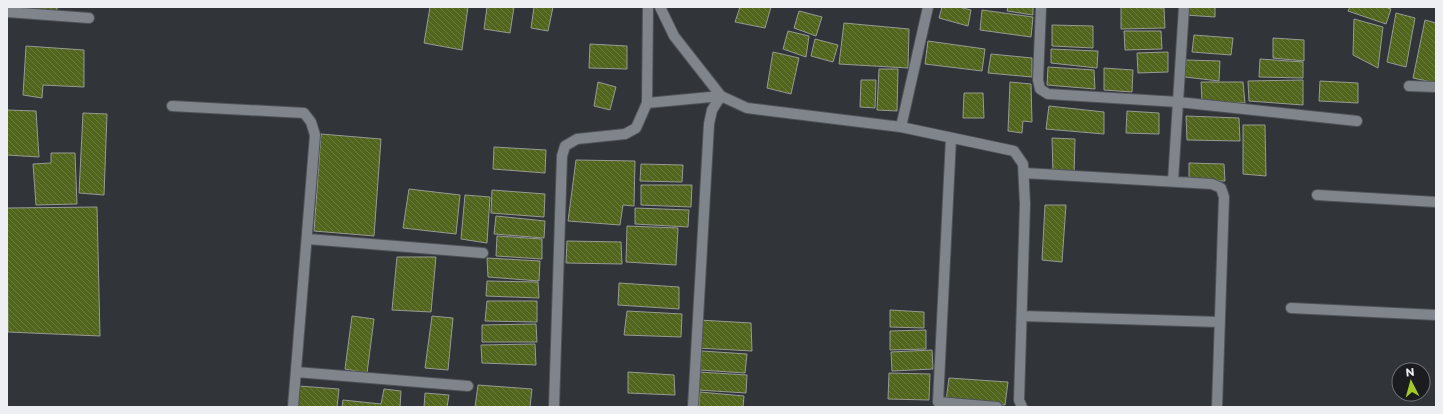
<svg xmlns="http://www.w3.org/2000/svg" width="1443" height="414" viewBox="0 0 1443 414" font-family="Montserrat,sans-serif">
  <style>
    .building { fill: url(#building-back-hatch); stroke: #979a93 }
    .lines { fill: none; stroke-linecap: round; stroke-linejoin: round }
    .street-casing { stroke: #4f5358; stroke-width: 12 }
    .street { stroke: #80858c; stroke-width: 10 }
  </style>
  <defs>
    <pattern id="building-back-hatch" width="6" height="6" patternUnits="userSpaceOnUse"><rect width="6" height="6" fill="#52651d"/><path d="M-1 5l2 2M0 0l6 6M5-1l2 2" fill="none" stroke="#6b7b3e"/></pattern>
  </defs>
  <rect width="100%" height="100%" fill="#31353a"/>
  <path class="building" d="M7,7H57V12L7,8Z
    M430,7H468L462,50L424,43Z
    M487,7H514L510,33L484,29Z
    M534,7H553L548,31L531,28Z
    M740,7H771L765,28L735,22Z
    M942,7H959L971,10L968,26L939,18Z
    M1008,7H1033V15L1007,11Z
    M1121,7L1164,8L1165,28L1121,29Z
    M1185,7H1215V17L1185,15Z
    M1350,7H1385L1391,9L1386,24L1348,11Z
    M982,10L1033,17L1031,37L980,30Z
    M799,11L822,17L816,36L794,28Z
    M1396,13L1415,18L1406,67L1387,62Z
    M1354,19L1383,27L1378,68L1353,55Z
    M1425,20L1436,23V83L1413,78Z
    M844,23L909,29L908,68L839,64Z
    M1052,25L1093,26V48L1052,46Z
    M788,31L809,36L806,57L783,49Z
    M1124,31H1161L1162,49L1125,50Z
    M1194,35L1233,38L1231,55L1192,52Z
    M1273,38L1304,40V61L1273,58Z
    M815,39L838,45L833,62L811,56Z
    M928,41L985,49L982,71L925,64Z
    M590,44L627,46V69L589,68Z
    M26,46L84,50V87L43,85L42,98L23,95Z
    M1051,49L1098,51L1097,68L1051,63Z
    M773,52L799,58L791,94L767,88Z
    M1168,52V72L1138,73L1137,53Z
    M991,54L1032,58V77L988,73Z
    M1260,59L1303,62V78L1259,77Z
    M1186,60L1220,61L1219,81L1185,77Z
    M1048,67L1094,70L1095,89L1047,85Z
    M1104,68L1133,70L1132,92L1104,90Z
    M879,69H898L897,111L877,110Z
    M861,80H876L875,108L860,107Z
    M1303,80V105L1249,101L1248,81Z
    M1320,81L1358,83V103L1319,101Z
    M598,82L616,87L610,110L594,106Z
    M1010,82L1031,84L1032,122L1023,121L1022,133L1008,131Z
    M1201,82H1243L1245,103L1202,101Z
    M964,93H983L984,118H963Z
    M1049,106L1104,112V134L1046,129Z
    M7,110L36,111L39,157L7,155Z
    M1127,111L1159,113V134L1126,133Z
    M83,113L107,114L104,195L79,193Z
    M1186,116L1239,118L1240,141L1187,140Z
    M1243,125H1265L1266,176L1243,174Z
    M321,134L381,139L374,236L314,231Z
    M1052,138L1075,139L1074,175L1053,174Z
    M494,147L546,150L545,173L493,169Z
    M51,153H75L77,204L36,205L33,164L51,163Z
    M576,160L635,161L634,206L623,205L620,225L568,221Z
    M1189,163L1224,164L1225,181H1189Z
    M641,164L683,165L682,182L640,181Z
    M641,185H692L691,207L641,205Z
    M409,189L460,195L456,234L403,228Z
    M492,190L545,194L544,217L491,213Z
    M465,195L490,197L487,243L461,239Z
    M1045,205H1066L1062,262L1042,260Z
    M97,207L100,336L8,332L7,208Z
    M635,208L689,210L688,227L635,224Z
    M496,216L545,221L544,238L494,234Z
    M627,226L678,228L676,265L626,262Z
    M497,236L542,239V259L496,256Z
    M567,241L621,242L622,264L566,263Z
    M397,257H436L431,312L392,310Z
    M487,258L540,261L539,281L488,277Z
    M487,281L538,282L539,298L486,296Z
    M619,283L679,287V309L618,305Z
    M487,301H537V322L485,321Z
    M890,310L924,312V328L890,327Z
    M627,311L682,314L681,337L624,335Z
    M352,316L374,319L367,373L345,369Z
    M432,316L453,318L448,370L425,368Z
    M699,320L751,323L752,351L698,348Z
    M536,324L537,342H482V325Z
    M926,330V349L890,350V331Z
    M535,344L536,365L482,363L481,345Z
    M932,350L933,369L892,371L891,352Z
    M702,351L747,354L745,373L700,370Z
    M628,372L674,375L675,395L628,393Z
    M699,372L747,375L746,393L698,390Z
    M889,373L930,374L929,400L888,399Z
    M949,378L1008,382L1005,405L946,401Z
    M478,385L532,389L530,407H475Z
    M299,386L339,389L337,407H297Z
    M384,389L401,391L400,407H342L343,400L381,404Z
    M700,392L744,396L743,407H699Z
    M425,393L449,395L447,407H424Z"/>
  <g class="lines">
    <g class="street-casing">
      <path id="street" d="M660,7L674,36L721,96L747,108L901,127L1014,151L1023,164L1025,204L1019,400L1022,407
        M1041,7L1038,80L1040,89L1048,94L1178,102L1357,121
        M7,12L89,18
        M1409,86L1436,87
        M647,103L721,96
        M172,106L304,113L311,122L315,135L293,407
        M901,127L928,7
        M951,138L938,402L997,407
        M1024,173L1212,184L1221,188L1224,197L1217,407
        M1173,181L1184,7
        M1317,195L1436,202
        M308,239L483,253
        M1291,308L1436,315
        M1022,316L1219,322
        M296,372L468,386
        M554,407L562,156L565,146L577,139L625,134L636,128L647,103L648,7
        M693,407L709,124L712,110L721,96"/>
    </g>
    <use href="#street" class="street"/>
  </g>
  <rect width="1443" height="414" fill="none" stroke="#edeff3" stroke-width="16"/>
  <g transform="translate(1411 382) rotate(354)"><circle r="19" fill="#1a1c1f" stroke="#6e7074"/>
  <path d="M0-3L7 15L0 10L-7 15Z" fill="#a2c928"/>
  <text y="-6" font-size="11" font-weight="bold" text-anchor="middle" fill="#edeff3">N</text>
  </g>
</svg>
